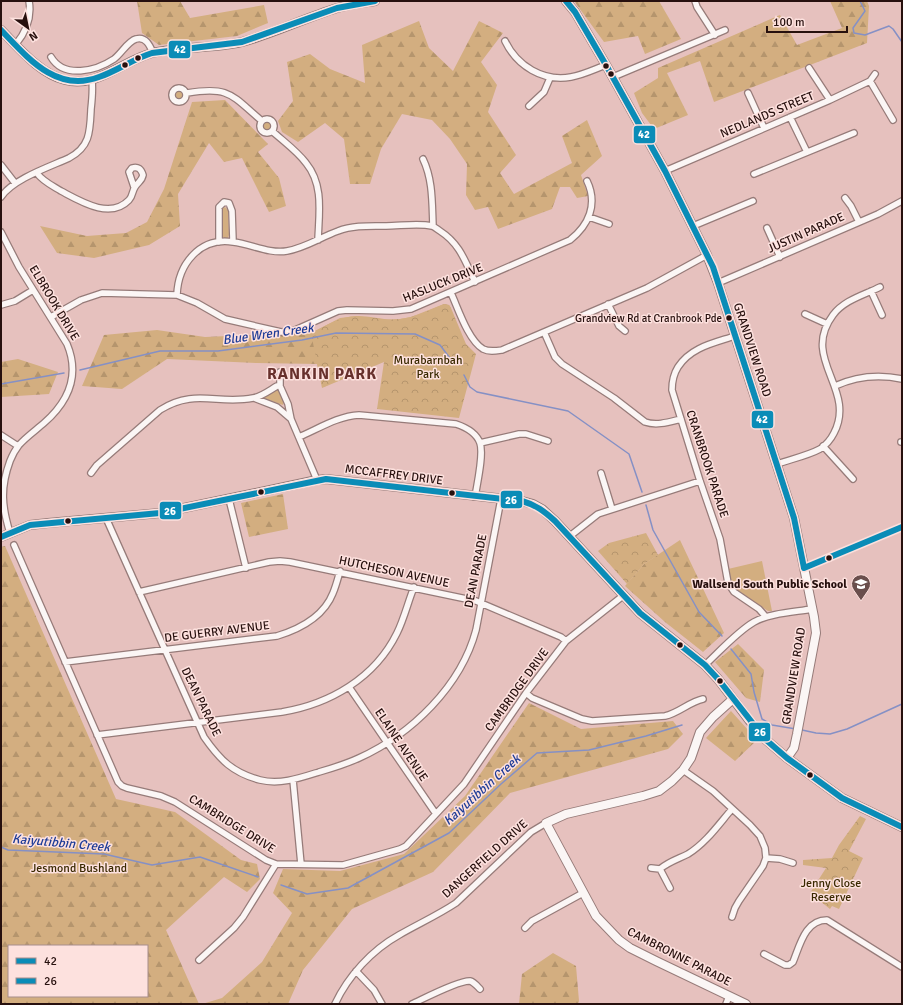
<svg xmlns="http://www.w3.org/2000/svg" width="903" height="1005" viewBox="0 0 903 1005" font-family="Signika,sans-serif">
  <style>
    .green { fill: #d3ae80 }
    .forest { fill: url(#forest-firs); fill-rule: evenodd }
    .park { fill: url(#park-crowns) }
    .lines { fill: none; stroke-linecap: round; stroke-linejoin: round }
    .stream { stroke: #8590c5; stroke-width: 1.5 }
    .street-casing { stroke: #967b79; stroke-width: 8 }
    .secondary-casing { stroke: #967b79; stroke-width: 10 }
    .street { stroke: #fbf6f5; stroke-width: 5.5 }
    .secondary { stroke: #fbf6f5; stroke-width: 8 }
    .bus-1-casing { stroke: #fde1de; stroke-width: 9 }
    .bus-2-casing { stroke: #fde1de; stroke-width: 9 }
    .bus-1 { stroke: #0a8cb7; stroke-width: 6 }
    .bus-2 { stroke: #0a8cb7; stroke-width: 6 }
    .bus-dot { fill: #27100e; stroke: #fde1de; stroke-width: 1.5 }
    .labels { text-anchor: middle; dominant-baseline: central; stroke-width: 3; stroke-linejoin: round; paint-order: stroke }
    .bus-label { font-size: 11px; fill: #27100e; stroke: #fde1de; text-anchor: end }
    .street-label { font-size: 12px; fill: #27100e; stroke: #fde1de }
    .park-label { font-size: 12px; fill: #392900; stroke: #fde1de }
    .poi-label { font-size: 12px; font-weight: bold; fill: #27100e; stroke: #fde1de; text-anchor: end }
    .water-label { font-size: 13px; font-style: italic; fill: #1e3c97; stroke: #fde1de }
    .district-label { font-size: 16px; font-weight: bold; letter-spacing: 1px; fill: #67302c; stroke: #fde1de }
    .line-badge { stroke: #fde1de; stroke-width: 1.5 }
    .badge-label { font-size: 11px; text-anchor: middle; font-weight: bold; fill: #fff }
  </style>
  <defs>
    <pattern id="forest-firs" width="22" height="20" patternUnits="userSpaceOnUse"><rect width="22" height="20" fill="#d3ae80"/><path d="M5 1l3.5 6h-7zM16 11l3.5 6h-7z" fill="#b5956d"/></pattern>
    <pattern id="park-crowns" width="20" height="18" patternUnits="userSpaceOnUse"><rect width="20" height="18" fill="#d3ae80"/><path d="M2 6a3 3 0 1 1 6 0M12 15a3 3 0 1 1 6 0" fill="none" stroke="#b5956d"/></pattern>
  </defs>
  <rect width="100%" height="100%" fill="#e6c1be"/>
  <path class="green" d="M173 95a6 6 0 1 1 12 0a6 6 0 1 1-12 0Z
    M262 126a5 5 0 1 1 10 0a5 5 0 1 1-10 0Z
    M225,207L228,210L229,235L228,238L225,239L222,236V209Z
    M274,390H277C281,392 285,401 283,405L266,399L264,397Z
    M762,561L772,611H768L733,587L731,583L728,569Z"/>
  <path class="forest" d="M137,1H180L190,18L264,5L268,23L237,36L159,45L142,33Z
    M574,1H659L681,39L645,54L638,36L604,42Z
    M830,1H867L869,6L867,43L714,102L700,61L667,73L688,115L654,129L642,113L634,93L658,78V68L780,15L797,45L842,28Z
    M419,21L429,48L453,71L479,21L503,33L481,62L497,85L488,112L516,155L500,173L514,194L572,163L562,136L587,120L602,156L581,175L588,196L577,198L570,187H560L552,209L498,229L488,207L475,210L466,195L467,164L450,139L432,120L402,114L381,149L370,184H350L344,139L325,123L298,142L282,132L278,121L293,101L287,62L310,54L330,69L365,83L362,45Z
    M225,100L268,144L258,152L279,178L286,206L269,212L242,158L224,162L209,143L178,194L180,226L149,245L94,258L57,253L40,226L87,236L126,233L147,222L164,189L192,102Z
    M444,304L449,305L451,308L408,342L324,387L317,364L256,363L167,359L122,389L82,386L104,335L157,330L205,337L313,332L340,318L357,316L387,320L400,319L411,317Z
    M18,359L58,372L49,394L1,397V362Z
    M283,494L288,529L249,537L241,503Z
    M680,540L724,633L703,652L665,622L625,586L644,564Z
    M5,546L116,799L175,812L241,860L257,864L260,879L247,892L224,877L166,930L199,1004H1V547ZM9,946H147V996H9Z
    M738,644L764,670L760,702L746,698L715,662Z
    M529,703L581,729L673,721L683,734L668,749L510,793L433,872L352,909L303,970L288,1004H202L222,998L262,962L292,913L273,893L283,869L340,871L404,854L465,796Z
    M731,711L757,740L735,761L706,738Z
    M553,953L576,966L579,1001L578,1004H519L522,974Z"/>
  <path class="park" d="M444,304L449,305L451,308L466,344L476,354L459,418L377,409L384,362L322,388L311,333C326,326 340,316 357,316C372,316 386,321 400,319C416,317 430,310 444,304Z
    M646,533L658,555L644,564L627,584L598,551L609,543Z
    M860,816L866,819L849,851L863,858L839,909L832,906L830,909L810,893L826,868L803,865V860L832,858L839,845Z"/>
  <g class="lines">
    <path class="stream" d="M860,1L865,11L853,28L854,33L865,35L889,26L893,29L902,42
      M80,370L160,351H218L302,340L336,333L415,334L440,345L452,361
      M464,375L470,387L477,392L568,411L629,454L642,492
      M1,384L64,373
      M646,505L653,530L699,612L722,636
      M731,649L751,674L754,692L762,719L772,725L796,729
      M802,730L816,733L830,734L847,729L902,704
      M1,847L8,850L104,854L152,865L200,857L258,877
      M281,885L307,894L348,888L449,833L501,784L537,753L589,750L646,736L682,725"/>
    <g class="street-casing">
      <path id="street" d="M695,1L697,7L715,35
        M505,41C517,66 543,82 571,77C583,75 595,69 606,65
        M16,44C26,32 32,18 29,1
        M51,57C64,79 96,71 114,59C121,54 128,41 136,39C146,36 150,46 153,53
        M809,68L830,100
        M613,77L725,30
        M870,81L893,120
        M172 95a7 7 0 1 1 14 0a7 7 0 1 1-14 0Z
        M187,93C230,86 231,95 262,121
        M748,93L764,128
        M529,106L544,92L550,78
        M790,117L807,152
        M260 126a7 7 0 1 1 14 0a7 7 0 1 1-14 0Z
        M272,131C283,141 297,151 306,163C324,185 319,213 318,240
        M423,159C433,180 432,203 433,226
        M1,165L15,183
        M665,171L830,100L870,81L875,74
        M37,173C42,181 53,186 61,191C80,201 110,220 129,200C133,196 132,191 135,187C138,182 142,181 143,175C141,169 138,166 132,168L129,172L134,187
        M754,174L854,133
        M1,197C13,179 49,167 69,158C90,147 90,132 91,109C92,100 93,90 92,81
        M845,198L851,206L859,222
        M589,217L609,224
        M693,226L753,201
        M767,228L780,257
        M1,232L19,267L67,344C80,375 69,401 44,423C36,430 26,437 19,445C15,450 12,456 10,461C0,488 2,507 10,533
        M219,242V207L224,202L229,203L232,211L233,241
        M718,283L878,214L902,201
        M871,291L882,315
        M451,293C458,308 468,340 483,349C489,352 495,351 502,350L647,288L707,255
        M177,295C178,264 200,237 233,242C251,244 269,254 287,251C305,248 321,237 338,231C353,225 370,226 386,226C400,226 418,223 432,226C435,227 437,229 440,231C460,244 465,261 475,282
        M608,304L619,326L625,331
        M1,305L15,301L33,290
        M805,314L827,324
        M51,317L81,300L102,293L177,295L197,303L225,319L281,332L293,331L338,311L347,310L393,311L411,309L570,240C589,225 598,204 587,181
        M544,332L555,357L562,364L614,398L645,422C657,426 669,422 681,419
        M735,336C714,343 691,347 678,367C673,375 672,381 672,390L700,481L720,539L728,583L734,592L759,609L766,617
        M280,372V386
        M835,386C857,376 878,374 902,379
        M254,398L277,407L291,419
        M1,435L18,446
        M299,437C318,429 338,416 359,415L456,424C465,427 476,432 480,443C484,454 477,484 475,497
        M901,442H902
        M480,443L519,434H526L548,441
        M823,446L853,479
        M777,464C791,459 807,456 820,449C826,445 831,439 834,433C857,389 800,359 833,315C844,300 864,295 880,287
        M91,473L97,465L160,410C194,388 218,405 253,398C261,397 270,390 277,386H280L288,404L291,419L317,480
        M601,473L612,509
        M229,499L246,568
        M106,518L204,737C220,760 233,773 260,780C280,785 300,778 319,772C333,768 346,764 359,758C412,734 461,686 476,630L501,499
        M570,536L598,514L700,481
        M14,545L118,782L122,786L127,788L161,796L175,802L266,860L276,864L343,865L400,849L406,846L464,784L526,693L566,641
        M804,568L902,527
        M139,592L269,562L280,561L290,562L476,601L561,637L566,641L624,595
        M65,662L277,636C300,629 324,616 333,593C336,586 338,578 340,571
        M705,665C719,652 738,631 754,622C770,613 795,612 812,609
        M349,687L436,814
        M526,693L532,698L582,719L592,721L665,716C679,713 689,702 703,699
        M97,735L282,712C330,704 375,678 397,633C404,619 408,602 414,587
        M683,770L713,791L750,825L760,836L765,848L766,858L763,866L739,901L735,908L732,917
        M293,780L301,864
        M766,858L780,859L793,863
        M651,868L660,869C668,862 678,859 688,854C706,843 719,824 732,809
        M660,869L670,888
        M525,928L532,921L583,893
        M764,954L785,965H789L793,962C800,945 805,920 827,920L902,967
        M199,960L234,928L243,917L276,864
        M356,971L374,990L382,1004
        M335,1004C348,976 372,950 399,935C418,924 438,915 456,903L531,832L546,823
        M412,1004C423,999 459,980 470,981C474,982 477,986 480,989
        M726,1004L729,996"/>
    </g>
    <g class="secondary-casing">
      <path id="secondary" d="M566,1L575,12L606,65L665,171L707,255L718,283L794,518L814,617L816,633L797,734L794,748L787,758
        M1,30C19,48 40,74 65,80C98,88 122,61 152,53C182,46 213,49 242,42C275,33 305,18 337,8C349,5 363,3 375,1
        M1,537L30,525L48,523L160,513L317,480L326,479L522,501L533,504L542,509L555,521L640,613L705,665L718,679L749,720L765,739L787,758L842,798L902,827
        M733,699L713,717L700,732L691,758L683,770L672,781L659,791L643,796L566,814L546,823L596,916L619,940L630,948L656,961L746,1004"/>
    </g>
    <use href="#street" class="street"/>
    <use href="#secondary" class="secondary"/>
    <g class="bus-1-casing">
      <path id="bus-1" d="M566,1L575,12L606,65L665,171L713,267L794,518L804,568
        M1,30C28,58 56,93 99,77C117,71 133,59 152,53L242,42L337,8L375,1
        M804,568L902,527"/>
    </g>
    <g class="bus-2-casing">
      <path id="bus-2" d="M1,537L30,525L160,513L326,479L522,501C536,505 544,511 555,521L640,613L705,665L718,679L765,739L787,758L842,798L902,827"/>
    </g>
    <use href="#bus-1" class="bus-1"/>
    <use href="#bus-2" class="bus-2"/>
  </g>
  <defs>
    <g id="school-pin" transform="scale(1)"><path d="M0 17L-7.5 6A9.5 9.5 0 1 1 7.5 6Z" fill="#6a4e4c" stroke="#fde1de"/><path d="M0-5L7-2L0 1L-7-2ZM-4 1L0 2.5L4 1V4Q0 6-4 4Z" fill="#fff"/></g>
  </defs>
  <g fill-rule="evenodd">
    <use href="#school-pin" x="861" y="584"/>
  </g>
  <g class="bus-dot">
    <circle cx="138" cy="58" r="3.5"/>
    <circle cx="125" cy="65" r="3.5"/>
    <circle cx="606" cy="66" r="3.5"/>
    <circle cx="611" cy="74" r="3.5"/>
    <circle cx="729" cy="318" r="3.5"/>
    <circle cx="261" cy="492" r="3.5"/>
    <circle cx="452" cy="493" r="3.5"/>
    <circle cx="68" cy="521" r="3.5"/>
    <circle cx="829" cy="558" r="3.5"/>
    <circle cx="680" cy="645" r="3.5"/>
    <circle cx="720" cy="681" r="3.5"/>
    <circle cx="810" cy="775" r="3.5"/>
  </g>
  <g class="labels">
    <g class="bus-label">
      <text x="722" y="318">Grandview Rd at Cranbrook Pde</text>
    </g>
    <g class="street-label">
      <text transform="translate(767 115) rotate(-23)">NEDLANDS STREET</text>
      <text transform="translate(806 233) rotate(-24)">JUSTIN PARADE</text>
      <text transform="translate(443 283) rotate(-22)">HASLUCK DRIVE</text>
      <text transform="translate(54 303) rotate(59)">ELBROOK DRIVE</text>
      <text transform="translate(752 350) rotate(72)">GRANDVIEW ROAD</text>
      <text transform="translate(707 464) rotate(72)">CRANBROOK PARADE</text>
      <text transform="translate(394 475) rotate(7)">MCCAFFREY DRIVE</text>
      <text transform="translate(476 571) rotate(-79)">DEAN PARADE</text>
      <text transform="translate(394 572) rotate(12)">HUTCHESON AVENUE</text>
      <text transform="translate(217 632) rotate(-7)">DE GUERRY AVENUE</text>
      <text transform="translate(794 676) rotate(-81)">GRANDVIEW ROAD</text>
      <text transform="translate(517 690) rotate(-54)">CAMBRIDGE DRIVE</text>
      <text transform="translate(201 702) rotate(64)">DEAN PARADE</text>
      <text transform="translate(401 745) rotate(56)">ELAINE AVENUE</text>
      <text transform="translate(232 824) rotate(32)">CAMBRIDGE DRIVE</text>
      <text transform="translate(485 859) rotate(-42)">DANGERFIELD DRIVE</text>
      <text transform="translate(679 957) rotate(27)">CAMBRONNE PARADE</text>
    </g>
    <g class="park-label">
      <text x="428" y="360">Murabarnbah<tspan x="428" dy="14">Park</tspan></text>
      <text x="79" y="868">Jesmond Bushland</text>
      <text x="831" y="883">Jenny Close<tspan x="831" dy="14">Reserve</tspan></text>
    </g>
    <g class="poi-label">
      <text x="847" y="584">Wallsend South Public School</text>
    </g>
    <g class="water-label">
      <text transform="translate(268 334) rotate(-8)">Blue Wren Creek</text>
      <text transform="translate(482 790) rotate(-42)">Kaiyutibbin Creek</text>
      <text transform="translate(61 843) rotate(5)">Kaiyutibbin Creek</text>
    </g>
    <g class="district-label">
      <text x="322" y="374">RANKIN PARK</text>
    </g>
  </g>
  <g class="line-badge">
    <rect x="168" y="40" width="23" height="19" rx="4" fill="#0a8cb7"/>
    <rect x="633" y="125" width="23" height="19" rx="4" fill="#0a8cb7"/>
    <rect x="751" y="410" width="23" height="19" rx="4" fill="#0a8cb7"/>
    <rect x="500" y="490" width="23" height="19" rx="4" fill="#0a8cb7"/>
    <rect x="159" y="501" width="23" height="19" rx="4" fill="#0a8cb7"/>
    <rect x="748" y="722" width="23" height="20" rx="4" fill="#0a8cb7"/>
  </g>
  <g class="badge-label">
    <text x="180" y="53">42</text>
    <text x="644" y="138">42</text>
    <text x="762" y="423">42</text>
    <text x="511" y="504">26</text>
    <text x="170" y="515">26</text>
    <text x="760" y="736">26</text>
  </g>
  <rect width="903" height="1005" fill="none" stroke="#27100e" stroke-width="4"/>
  <rect x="8" y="945" width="140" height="52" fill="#fde1de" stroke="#a78d8b"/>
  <rect x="16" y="958" width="20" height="6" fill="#0a8cb7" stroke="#a78d8b"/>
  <text x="44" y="965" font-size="12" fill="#27100e">42</text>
  <rect x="16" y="978" width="20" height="6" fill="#0a8cb7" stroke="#a78d8b"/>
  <text x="44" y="985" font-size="12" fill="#27100e">26</text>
  <g transform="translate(28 28) rotate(147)" stroke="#fde1de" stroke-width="3" paint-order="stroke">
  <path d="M0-3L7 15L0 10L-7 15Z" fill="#27100e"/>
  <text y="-6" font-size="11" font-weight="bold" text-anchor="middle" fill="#27100e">N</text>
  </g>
  <path d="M767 26v6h80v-6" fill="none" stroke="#27100e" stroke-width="2"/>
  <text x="773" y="26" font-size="12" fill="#27100e" stroke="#fde1de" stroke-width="3" paint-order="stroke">100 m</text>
</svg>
